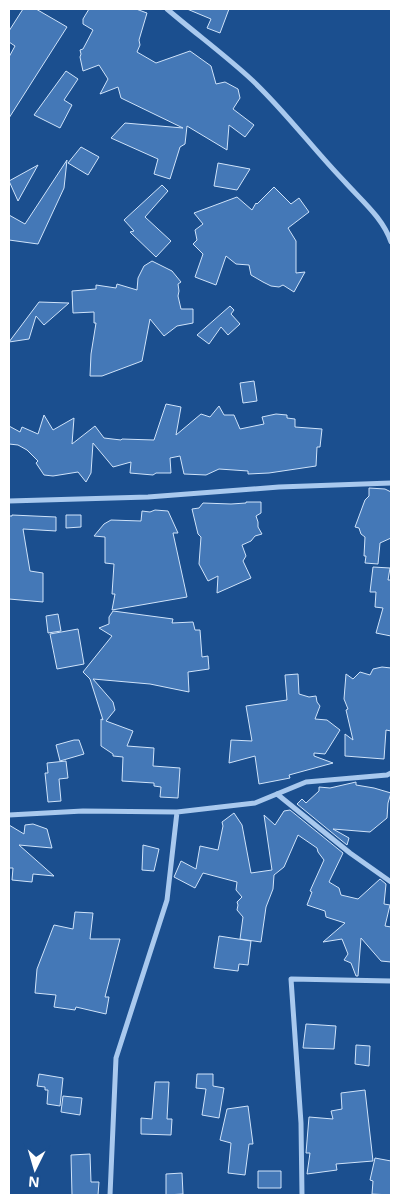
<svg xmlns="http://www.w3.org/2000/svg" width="400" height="1204" viewBox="0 0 400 1204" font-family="'Open Sans',sans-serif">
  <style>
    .building { fill: #4478b7; stroke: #cfe3fa }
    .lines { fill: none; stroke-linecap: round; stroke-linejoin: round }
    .minor { stroke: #a9c9ee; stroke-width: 5 }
  </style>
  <rect width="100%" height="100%" fill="#1b4f8f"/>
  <path class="building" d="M23,9H36L67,27L9,118V57L15,46L9,42V31Z
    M89,9H136L147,13L139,40L140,45L137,52L156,63L190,51L211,66L216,84L225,82L238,89L240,98L233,109L254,125L245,137L229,125L227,150L187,126L185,144L180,147L170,179L154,174L158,159L111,138L125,123L183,128L121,98L118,87L100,94L108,79L99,65L83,71L80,57L81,54L80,50L83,49L93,30L83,24V19Z
    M187,9H229L220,33L207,28L211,19Z
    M66,71L78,79L64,100L72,105L60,128L34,115Z
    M81,147L99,157L88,175L68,163Z
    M67,160L64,188L38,244L9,240V215L25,224Z
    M218,163L250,169L237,190L214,186Z
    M38,165L18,201L9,181Z
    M162,185L168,191L145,217L171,241L156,257L130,232L134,231L124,220Z
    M274,187L291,204L299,198L309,212L288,228L296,241V273L305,272L294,292L283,285L279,287L271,286L263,282L251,275L249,265L236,264L226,256L216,285L195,277L203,254L193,244L197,240L195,230L203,224L194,213L237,197L252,210L256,203L257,204Z
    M152,261L172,271L181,282L178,284L179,291L178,296L181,309H193V323L177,326L164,336L150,319L142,361L102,376H90L91,354L96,323H94V312L73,313L72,291L96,289V285L116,288L117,284L137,290L138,278L144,266Z
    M39,302L69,303L44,325L36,316L29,339L9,342Z
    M230,306L234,310L231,314L240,324L228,335L221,327L209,344L197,335Z
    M254,381L257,401L243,403L240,383Z
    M166,404L181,407L176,435L201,414L210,417L219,406L224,415H234L240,429L264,424L262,417L276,414L287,415V418L295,419V427L322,429L320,447H317L316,466L269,473L248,474V471L219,469L206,475L184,474L180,456L170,458L171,473H156L153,475L130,473L131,462L113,467L93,443L91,473L86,482L78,472L53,476L44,475L36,463L38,461L27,450L18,445L9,444V426L20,432L22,427L38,434L44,415L53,430L74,418L72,444L95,426L104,438L121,440L122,439L154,440Z
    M369,488L385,489L391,492V538L380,543L378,564L365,563L366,556H364L365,537L361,534L359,528L355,527L365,500L369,496Z
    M246,502H261V513L256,516L258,522V527L262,534L255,536L251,541L242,545L246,556L243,561L251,578L217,593L218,576L208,581L199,564L201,537L198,534L192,509L199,508L203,503L231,504L246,503Z
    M155,510L168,511L178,533H173L187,597L112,610L115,594H112L114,564L105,563V537L94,536L104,524L111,520L141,521L142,511L150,512Z
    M12,515L56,517V531L23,529L30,571L43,573V602L9,599V516H12Z
    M66,515H81V527L66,528Z
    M373,567L390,568L388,580H391V636L376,633L383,608L375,607L376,592H370Z
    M113,611L173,619L172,623L193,622L195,630H200L202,657L208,656L209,669L188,672L189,692L150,684L93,679L113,702L115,710L106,721L133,731L127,746L154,748L153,766L180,768L178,798L160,797L161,787L154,786V783L122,781L123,757L113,756V754L101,746V719L103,720L90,679L83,672L112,636L99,628L109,624V617Z
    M58,614L61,631L48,633L46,616Z
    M78,629L84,664L57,669L50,634Z
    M382,667L391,668V731L386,730L384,759L345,756V734L353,740L346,710L348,709L344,699L346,674L353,679L360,672L370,675L373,669Z
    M298,674L299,694L309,697L316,696L317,702L320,706L315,719L327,720L340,730L325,754L314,753V756L333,763L289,775L290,778L259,784L255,756L229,763L231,740L252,741L246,706L287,700L285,675Z
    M74,740H79L84,754L60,761L56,745Z
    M66,761L68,778L59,779L61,801L48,802L45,773H48L47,763Z
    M356,782V785L374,788L391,793L388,803L387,818L370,832L333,829L349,838L347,845L297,804L302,799L306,803L319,791V787L330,788Z
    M290,810L343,853L329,882L339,888L341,895L358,899L380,879L386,884L384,904L390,905L385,926L391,927V962L381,961L361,938L358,976H356L351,963L344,960L348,954L342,939L323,942L345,923L326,917L325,911L307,905L312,892L310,891L324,860L318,852L317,848L298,835L284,867L274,875L273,889L266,907L261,942L240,939L243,917L237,910L238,905L237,902L242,897L236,890L237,882L203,873L195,888L174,877L181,861L196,869L200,846L218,850L223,826L222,822L234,813L242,825L251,873L272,870L264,815L275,825L284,811Z
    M33,824L47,829L52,848L19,845L54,876L33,874L32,882L12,880L13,868H9V825L24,834L25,825Z
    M143,845L159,849L154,871L142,870Z
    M75,912L93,913L90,939H120L105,997H109L106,1014L76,1007L75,1010L54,1007L56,995L35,993L37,969L54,925L73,929Z
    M219,936L251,941L248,965L239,964L238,971L214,968Z
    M306,1024L336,1026L334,1049L303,1048Z
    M356,1045L370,1046L369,1066L355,1064Z
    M39,1074L63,1078L60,1106L47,1104L48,1090H45V1087L37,1086Z
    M197,1074H213V1086L224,1088L219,1118L202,1115L206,1089L196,1088Z
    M155,1082H169L167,1119H172L171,1135L141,1134V1118L152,1119Z
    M365,1090L373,1161L336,1164L337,1170L307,1174L310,1153H306L309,1117L333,1119L331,1111L342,1109L341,1093Z
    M63,1096L82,1098L80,1115L61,1112Z
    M248,1106L253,1144H249L245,1175L228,1173L231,1143L220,1140L227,1109Z
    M90,1154L91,1182H99L98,1195H72L71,1155Z
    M375,1158L391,1161V1195L372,1194L373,1181L370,1180Z
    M258,1171H281V1188H258Z
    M182,1173L183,1194L166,1195V1174Z"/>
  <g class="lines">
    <path class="minor" d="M167,9C195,33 225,55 252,80C286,112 313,149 345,182C362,201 383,218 391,242
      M9,501L148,497L279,487L391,483
      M277,794L350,853L391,882
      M9,815L83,811L177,812L255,803L306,782L387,775L391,773
      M110,1195L116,1058L167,900L177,812
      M302,1195L301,1123L291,979L391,981"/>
  </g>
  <rect width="400" height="1204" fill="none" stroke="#ffffff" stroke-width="20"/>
  <g transform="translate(35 1169) rotate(185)" stroke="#1b4f8f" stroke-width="4" paint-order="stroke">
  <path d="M0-4L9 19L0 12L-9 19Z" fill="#ffffff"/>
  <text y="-8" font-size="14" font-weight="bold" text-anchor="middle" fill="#ffffff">N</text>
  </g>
</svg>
